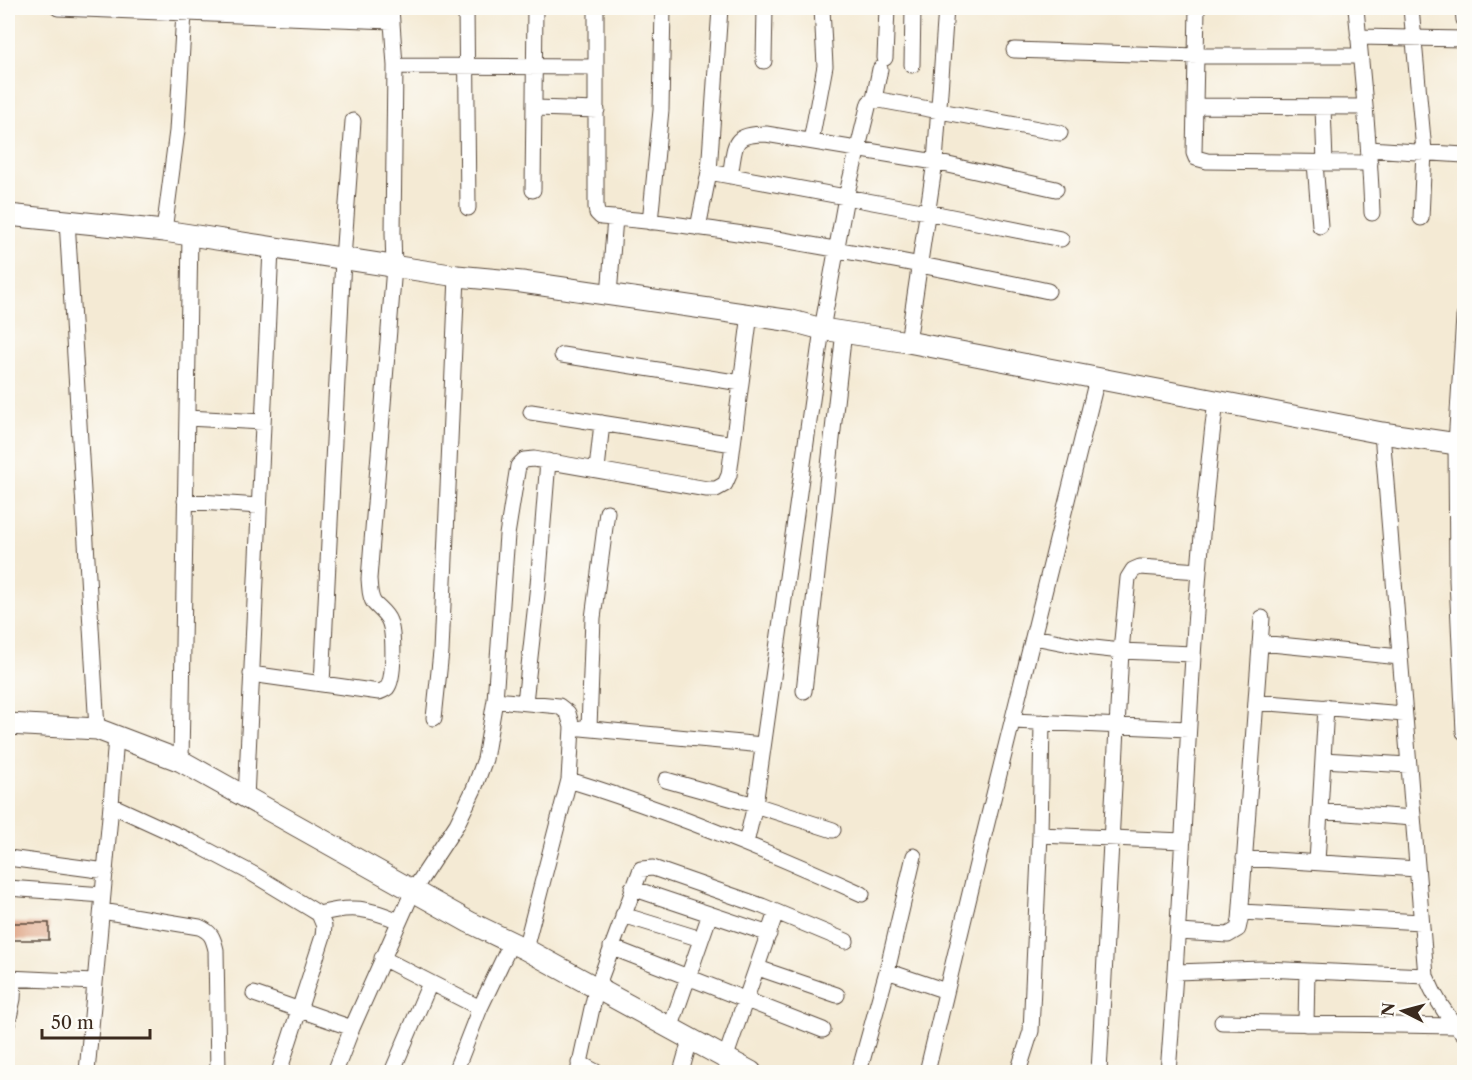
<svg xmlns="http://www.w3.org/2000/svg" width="1472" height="1080" viewBox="0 0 1472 1080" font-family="'Libre Caslon Text',serif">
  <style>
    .building { fill: #d8926d }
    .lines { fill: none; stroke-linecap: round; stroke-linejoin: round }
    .minor-casing { stroke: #574739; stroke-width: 17 }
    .secondary-casing { stroke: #574739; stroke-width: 23 }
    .minor { stroke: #fff; stroke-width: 15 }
    .secondary { stroke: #fff; stroke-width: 21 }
  </style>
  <rect width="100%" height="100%" fill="#fdfcf7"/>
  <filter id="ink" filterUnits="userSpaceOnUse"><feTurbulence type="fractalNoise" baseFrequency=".0167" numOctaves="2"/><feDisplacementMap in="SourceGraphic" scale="12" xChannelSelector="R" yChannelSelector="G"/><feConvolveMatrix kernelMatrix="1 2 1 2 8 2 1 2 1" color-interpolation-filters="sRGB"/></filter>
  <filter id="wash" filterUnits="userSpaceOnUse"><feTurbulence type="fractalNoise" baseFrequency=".008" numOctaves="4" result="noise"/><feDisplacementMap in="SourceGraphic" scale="24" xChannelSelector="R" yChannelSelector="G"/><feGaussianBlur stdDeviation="1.35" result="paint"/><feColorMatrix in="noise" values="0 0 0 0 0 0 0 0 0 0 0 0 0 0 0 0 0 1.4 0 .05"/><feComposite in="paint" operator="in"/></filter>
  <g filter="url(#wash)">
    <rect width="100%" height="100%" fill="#f4ead4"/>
    <g id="blocks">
      <path class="building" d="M8,923H49V940H8Z"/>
    </g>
  </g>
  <g filter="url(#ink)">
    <use href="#blocks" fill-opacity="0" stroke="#574739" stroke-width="1.5"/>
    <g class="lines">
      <g class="minor-casing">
        <path id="minor" d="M58,8L391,21
          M466,8L468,208
          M596,8V207L597,213L601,217C662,221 723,231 783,240C872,255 960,272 1048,291
          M1197,8L1194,153L1196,158L1207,161L1370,163
          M1356,8C1362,76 1370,144 1372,213
          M1411,8L1424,151L1421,218
          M1463,8L1464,20
          M1358,37L1464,39
          M1014,50L1197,56H1360
          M885,58L887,8
          M764,61L765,8
          M912,65L913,8
          M395,66L596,67
          M874,99L880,69
          M1196,106L1363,107
          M1323,107L1325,163
          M536,108L597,110
          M811,141L825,66L822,8
          M1369,149L1464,155
          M1315,163L1320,226
          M709,172L927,212L1061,239
          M730,176C736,145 730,134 766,134L935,162L1056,189
          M533,190L535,8
          M67,220L97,729
          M650,222L661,110L663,8
          M698,228L709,172L720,8
          M164,231L177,131L184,13
          M609,295L615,218
          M1464,317L1456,444L1457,580L1464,732
          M908,342L935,162L946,8
          M562,355L741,383
          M531,412L733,444
          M187,418L263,422
          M1382,433L1426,976C1435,998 1447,1018 1464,1034
          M597,469L602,423
          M185,501L259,506
          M1034,637L1085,647L1121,651L1193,654
          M1260,643L1400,657
          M251,674L379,692C380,692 386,689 387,688C395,679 394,632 389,621C386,613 379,609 374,603C369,596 370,587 369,579L394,267L393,233L395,66L391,8
          M322,684L343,259L353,121
          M804,691L844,331
          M495,700L559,706L568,713L572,727L569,780L525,949
          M525,702L538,585L548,461
          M1256,702L1404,714
          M434,718L441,652L457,276
          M1013,721L1188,729
          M581,728L763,745
          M589,728L593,618L607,512
          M1323,760L1408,765
          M181,761L190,235
          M569,780C670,811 767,851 862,894
          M666,780L755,805L833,830
          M246,799L271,249
          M111,805L192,842L253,874L311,909L319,914L324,926L323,936L279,1072
          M1320,811L1413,818
          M1040,835L1183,841
          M746,843L755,805L822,329L846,197L869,103L874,99L1060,133
          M8,858L106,871
          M1244,858L1417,869
          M1317,862L1326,707
          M8,888L103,895
          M632,888L769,934
          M102,911L199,927C211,932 213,937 216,950L218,1072
          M1241,912L1421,922
          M319,914C352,905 368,908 399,921
          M623,915L701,939
          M1179,932L1228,935L1238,929L1240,920L1262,618
          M611,947L823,1030
          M382,958L480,1008
          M758,968L837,995
          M887,971L946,991
          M1176,972L1261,969L1426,976
          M8,978L94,982
          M254,994L352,1028
          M8,1022L13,999L14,979
          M1222,1022L1455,1026
          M1306,1024L1307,971
          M670,1029L710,914
          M725,1059L776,912
          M579,1063L596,1072
          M87,1072L111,805L116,736
          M335,1072L352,1028L413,891L457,824L474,789L485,759L495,700L507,535L518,466L524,460L534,459L707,489H716L725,484L729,475L750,314
          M392,1072L430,983
          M455,1072L480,1008L511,943
          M578,1072L596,990L641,869L653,868L762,906L846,941
          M681,1072L690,1040
          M859,1072L887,971L914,856
          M927,1072L984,835L1097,379
          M1018,1072L1031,1031L1040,835L1042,722
          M1099,1072L1121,651L1128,578L1133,570L1140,567L1199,571
          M1168,1072C1186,849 1188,624 1216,401"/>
      </g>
      <g class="secondary-casing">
        <path id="secondary" d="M8,215L164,231L457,276L522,282L792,321L822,329L908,342L1382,433L1464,445
          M8,724L97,729L181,761L469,922L525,949L751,1072"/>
      </g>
      <use href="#minor" class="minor"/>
      <use href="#secondary" class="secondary"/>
    </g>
  </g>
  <rect width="1472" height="1080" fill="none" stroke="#fdfcf7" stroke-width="30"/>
  <g transform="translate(1403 1011) rotate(276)" stroke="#fdfcf7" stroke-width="4.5" paint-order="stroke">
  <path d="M0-4.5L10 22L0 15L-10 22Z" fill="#3b2a1e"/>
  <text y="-9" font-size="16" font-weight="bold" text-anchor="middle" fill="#3b2a1e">N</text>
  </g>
  <path d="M42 1029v9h108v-9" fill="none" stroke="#3b2a1e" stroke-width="3"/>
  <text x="51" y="1029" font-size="18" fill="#3b2a1e" stroke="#fdfcf7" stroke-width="4.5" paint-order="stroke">50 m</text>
</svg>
